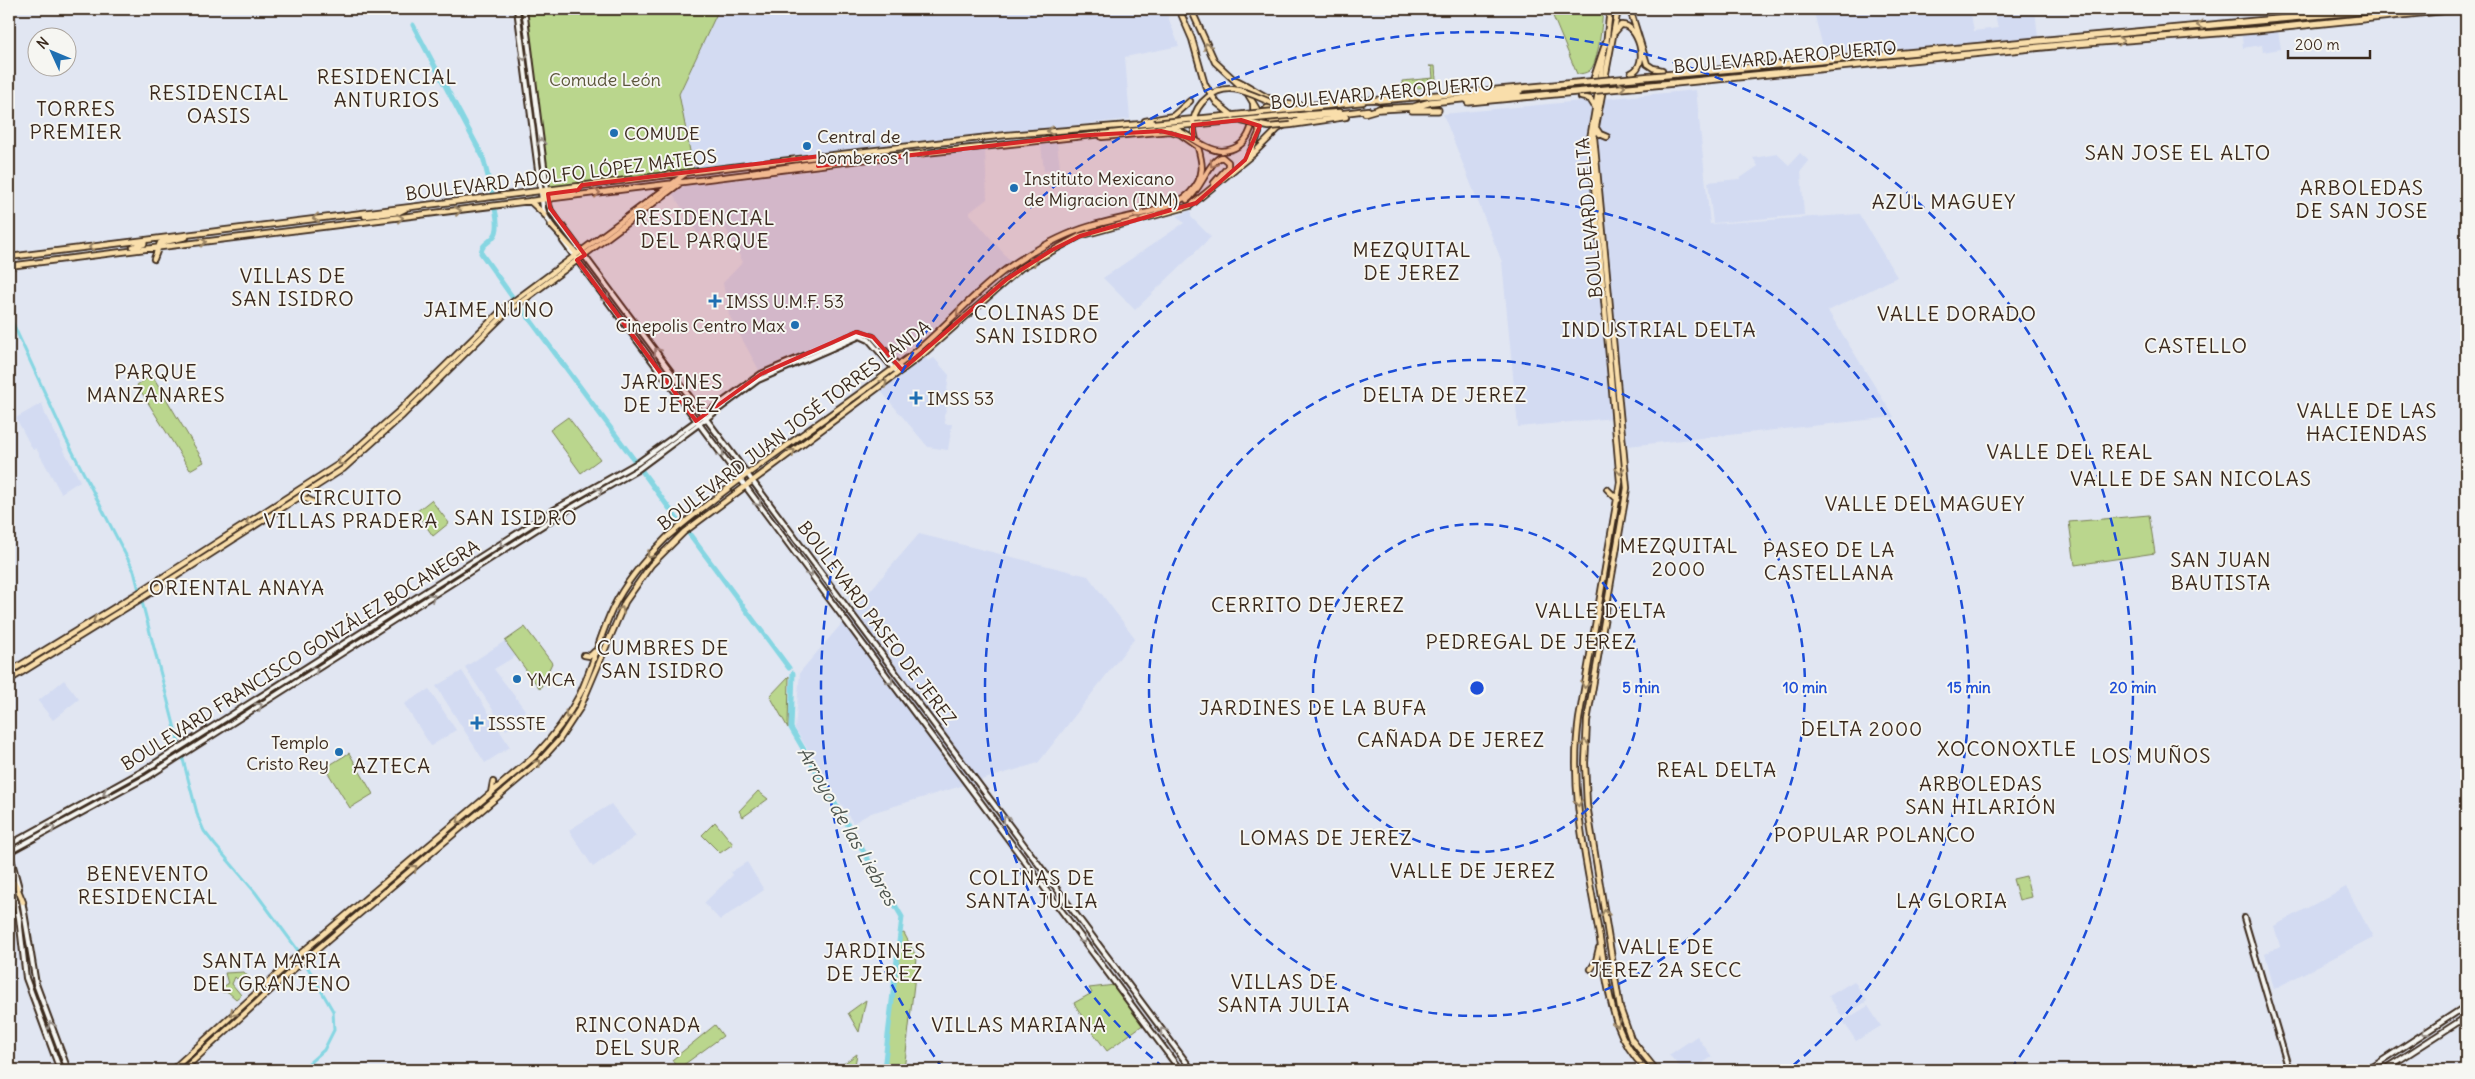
<svg xmlns="http://www.w3.org/2000/svg" width="2475" height="1079" viewBox="0 0 2475 1079" font-family="Delius,sans-serif">
  <style>
    .built { fill: #d3dbf2 }
    .green { fill: #bad68d; stroke: #7a8056 }
    .lines { fill: none; stroke-linecap: round; stroke-linejoin: round }
    .canal { stroke: #86d6e2; stroke-width: 3 }
    .river { stroke: #86d6e2; stroke-width: 5 }
    .secondary-casing { stroke: #3b2a1e; stroke-width: 8 }
    .primary-casing { stroke: #3b2a1e; stroke-width: 8 }
    .highway-casing { stroke: #3b2a1e; stroke-width: 9 }
    .secondary { stroke: #f6f6f2; stroke-width: 4 }
    .primary { stroke: #f9deab; stroke-width: 4.5 }
    .highway { stroke: #f9deab; stroke-width: 5.5 }
    .primary-bridge-casing { stroke: #3b2a1e; stroke-width: 8; stroke-linecap: butt }
    .highway-bridge-casing { stroke: #3b2a1e; stroke-width: 9; stroke-linecap: butt }
    .primary-bridge { stroke: #f9deab; stroke-width: 4.5 }
    .highway-bridge { stroke: #f9deab; stroke-width: 5.5 }
    .oneway { stroke: #9a8464 }
    .oneway2 { stroke: #989088 }
    .marked { fill: #d62828; fill-opacity: 0.2; stroke: #d62828; stroke-width: 4; stroke-linejoin: round }
    .ring { fill: none; stroke: #1d4ed8; stroke-width: 2.5; stroke-dasharray: 9 6 }
    .poi-dot { fill: #1f6fb2; stroke: #f6f6f2; stroke-width: 2 }
    .labels { text-anchor: middle; dominant-baseline: central; stroke-width: 4; stroke-linejoin: round; paint-order: stroke }
    .street-label { font-size: 18px; fill: #3b2a1e; stroke: #f6f6f2 }
    .park-label { font-size: 18px; fill: #5b553a; stroke: #f6f6f2 }
    .poi-label { font-size: 18px; fill: #3b2a1e; stroke: #f6f6f2; text-anchor: start }
    .water-label { font-size: 19px; font-style: italic; fill: #4e554f; stroke: #f6f6f2 }
    .quarter-label { font-size: 20px; letter-spacing: 1px; fill: #3b2a1e; stroke: #f6f6f2 }
    .centre { fill: #1d4ed8; stroke: #f6f6f2; stroke-width: 2.5 }
    .ring-label { font-size: 15px; text-anchor: middle; font-weight: bold; fill: #1d4ed8; stroke: #f6f6f2; stroke-width: 4; stroke-linejoin: round; paint-order: stroke }
  </style>
  <rect width="100%" height="100%" fill="#e1e6f2"/>
  <filter id="ink" filterUnits="userSpaceOnUse"><feTurbulence type="fractalNoise" baseFrequency=".02" numOctaves="2"/><feDisplacementMap in="SourceGraphic" scale="10" xChannelSelector="R" yChannelSelector="G"/><feConvolveMatrix kernelMatrix="1 2 1 2 8 2 1 2 1" color-interpolation-filters="sRGB"/></filter>
  <g filter="url(#ink)">
    <path class="built" d="M718,9H1165L1179,46L1125,57L1130,119L686,168L679,94Z
      M1813,9H1970L1974,31L1998,28L1994,9H2035L2038,38L1825,55Z
      M2278,31L2281,49L2263,52L2262,45L2243,48L2242,36Z
      M1696,90L1710,224L1859,214L1897,277L1828,311L1894,417L1628,446L1624,417L1518,427L1502,262L1443,114Z
      M1057,143L1060,169L1044,171L1041,144Z
      M985,150L987,199L970,212V214L1011,262L897,359L872,332L859,328L759,370L729,315L723,283L743,262L721,219L698,234L673,194L685,186Z
      M1800,153L1809,161L1801,171L1804,215L1713,223L1708,182L1739,179L1758,166L1753,158L1777,154L1789,165Z
      M1191,210V217L1211,237L1135,310L1103,278L1184,223L1177,216Z
      M925,356L928,361L934,358L949,375L945,405L947,407L944,416L945,424H952L948,450L928,447L880,390Z
      M42,403L45,414L80,481L61,493L36,448L33,450L16,418Z
      M919,534L1088,576L1135,638L1038,763L871,813L853,823L795,729L800,672Z
      M505,641L516,656L494,669L525,710L512,727L506,730L465,667Z
      M462,671L510,747L485,763L436,686Z
      M64,680L79,699L53,720L38,701Z
      M429,689L456,730L431,746L404,704Z
      M611,804L636,836L593,867L569,830Z
      M747,862L764,890L720,920L704,903L733,875L731,872Z
      M2346,887L2373,937L2274,989L2265,954L2280,946L2274,926Z
      M1854,981L1867,1001L1842,1017L1829,996Z
      M1868,1006L1881,1026L1856,1041L1843,1021Z
      M1697,1036L1712,1057L1692,1070H1683L1669,1055Z"/>
    <path class="green" d="M525,9H719L679,94L694,172L549,190Z
      M1550,9H1603C1602,21 1599,64 1589,71C1586,73 1581,74 1577,74Z
      M1429,66H1435L1436,79L1432,86L1403,90L1402,81L1433,78L1432,67Z
      M152,375L204,462L190,470L137,385Z
      M568,417L600,459L581,473L550,430Z
      M431,500L449,523L433,536L416,512Z
      M2149,515L2155,553L2075,565L2069,522Z
      M525,627L552,663L540,689L505,641Z
      M789,676L788,728L770,696Z
      M349,753L373,794L350,808L325,768Z
      M758,791L768,799L743,817L739,811Z
      M715,822L733,844L720,853L702,835Z
      M2026,876L2031,897L2019,900L2013,879Z
      M904,933L917,958L904,1070H885L901,934Z
      M244,972L248,977L242,980L240,977L237,979L235,977L232,984L241,995L236,999L228,992H222V987L228,984L225,973Z
      M1115,985L1144,1024L1107,1051L1088,1026L1074,1003L1092,993L1089,988Z
      M866,1000L859,1032L848,1013Z
      M715,1025L723,1036L678,1069L672,1060Z
      M857,1054L854,1070H835Z"/>
    <g class="lines">
      <path class="canal" d="M9,315L66,439L134,571L198,817L204,831L215,845L255,892L297,949L333,1011L334,1030L324,1050L301,1070"/>
      <path class="river" d="M413,25L483,157L492,193
        M495,209C504,246 483,236 481,253L513,298
        M520,306L635,461
        M642,471L680,523
        M688,532L789,668
        M793,673L791,728L902,917L884,1069"/>
      <g class="secondary-casing">
        <path id="secondary" d="M517,9L543,208L545,215L553,227
          M524,9L549,205L551,211L1192,1070
          M563,241L1180,1070
          M9,845L143,771L554,510L639,462L761,374L860,332L873,337L902,370
          M9,851L19,888
          M9,852L147,777L559,515L637,470L758,380L860,336L869,340L895,370
          M9,873L19,918L26,978L60,1070
          M22,900L36,984L68,1070
          M2244,918L2289,1070
          M2368,1070L2466,1006
          M2384,1070L2466,1017"/>
      </g>
      <g class="primary-casing">
        <path id="primary" d="M1179,9L1192,39L1205,85
          M1191,9L1215,62L1246,91L1258,111L1259,133L1249,155
          M1618,9L1594,137L1627,488L1587,721L1585,763L1587,805L1620,1008L1631,1039L1656,1070
          M1630,9L1647,64L1653,68L1662,70
          M1615,32L1621,25C1637,23 1651,65 1631,73
          M1606,45L1610,9
          M1604,57L1590,139L1620,482L1579,719C1569,789 1586,860 1598,928C1604,961 1607,994 1618,1026C1624,1043 1634,1057 1646,1070
          M1236,80C1252,87 1265,99 1281,103C1312,110 1347,98 1379,100
          M1581,97L1590,99L1595,107
          M1282,106L1267,108L1264,111L1265,117L1270,121L1292,119
          M1307,108L1363,102
          M1365,113L1379,109
          M1297,115L1340,112
          M1303,118L1368,110
          M1145,121L1173,116L1190,101
          M1291,125L1346,117
          M1596,128L1600,134L1607,137
          M1102,137L1170,131L1180,134L1197,146
          M1222,151C1249,149 1255,125 1253,103
          M752,172L814,163L818,162L821,156
          M542,195L575,191L582,185
          M1187,200C1201,190 1209,160 1222,157L1228,162V167L1214,183
          M530,201L545,215
          M365,216L399,212L405,209
          M551,225L577,254
          M133,247L144,244L145,240
          M9,257L764,163L1006,135L1154,123
          M154,259L160,243L186,237
          M9,266L860,160L1158,128
          M1607,489L1618,500
          M300,498L307,499L315,503
          M584,655L590,656L594,652
          M9,672L135,595L339,464L398,412L502,310L685,174
          M9,680L145,596L343,469L403,415L504,315L679,184
          M491,793L493,782
          M9,879L16,885L23,902
          M1591,969L1596,961L1599,948
          M172,1070L294,959L535,756C553,737 568,717 580,694C593,666 600,635 613,608C626,581 646,558 667,537C744,472 829,418 909,357C948,326 980,284 1023,258C1044,245 1067,233 1091,226C1116,218 1173,211 1190,193C1214,168 1194,150 1193,122
          M183,1070L288,974L540,761L559,740L580,708L625,602L651,565L684,532L922,355L1021,268L1080,236L1190,206L1253,154L1278,129L1290,122L1305,118"/>
      </g>
      <g class="highway-casing">
        <path id="highway" d="M1676,74L2388,9
          M1675,83L2073,44L2256,30L2458,9
          M1592,85L1606,43
          M1379,100L1522,88
          M1468,102L1521,97
          M1414,107L1431,102L1599,85L1605,80
          M1379,109L1416,107
          M1412,110H1438"/>
      </g>
      <use href="#secondary" class="secondary"/>
      <use href="#primary" class="primary"/>
      <use href="#highway" class="highway"/>
      <g class="primary-bridge-casing">
        <path id="primary-bridge" d="M1205,85L1217,103L1233,116
          M1193,121C1195,112 1199,104 1207,98C1233,75 1261,103 1288,108
          M1241,121L1269,127L1291,125
          M1154,123L1307,108
          M1171,127C1188,133 1204,150 1222,151
          M1158,128L1297,115"/>
      </g>
      <g class="highway-bridge-casing">
        <path id="highway-bridge" d="M1522,88L1676,74
          M1521,97L1675,83"/>
      </g>
      <use href="#primary-bridge" class="primary-bridge"/>
      <use href="#highway-bridge" class="highway-bridge"/>
    </g>
    <defs><path id="oneway-chevron" d="M-2-3.5L2.5 0L-2 3.5" fill="none" stroke-width="1.6" stroke-linecap="round" stroke-linejoin="round" transform="scale(1.25)"/></defs>
    <g class="oneway">
      <use href="#oneway-chevron" transform="translate(2200 25) rotate(174)"/>
      <use href="#oneway-chevron" transform="translate(2121 41) rotate(-4)"/>
      <use href="#oneway-chevron" transform="translate(1207 46) rotate(-114)"/>
      <use href="#oneway-chevron" transform="translate(1622 87) rotate(-5)"/>
      <use href="#oneway-chevron" transform="translate(1050 131) rotate(176)"/>
      <use href="#oneway-chevron" transform="translate(924 153) rotate(-6)"/>
      <use href="#oneway-chevron" transform="translate(1213 164) rotate(124)"/>
      <use href="#oneway-chevron" transform="translate(597 193) rotate(-7)"/>
      <use href="#oneway-chevron" transform="translate(458 211) rotate(-8)"/>
      <use href="#oneway-chevron" transform="translate(316 218) rotate(173)"/>
      <use href="#oneway-chevron" transform="translate(400 218) rotate(-7)"/>
      <use href="#oneway-chevron" transform="translate(1137 220) rotate(-14)"/>
      <use href="#oneway-chevron" transform="translate(203 242) rotate(-7)"/>
      <use href="#oneway-chevron" transform="translate(92 247) rotate(173)"/>
      <use href="#oneway-chevron" transform="translate(1034 261) rotate(-31)"/>
      <use href="#oneway-chevron" transform="translate(959 313) rotate(137)"/>
      <use href="#oneway-chevron" transform="translate(884 383) rotate(-37)"/>
      <use href="#oneway-chevron" transform="translate(792 452) rotate(-37)"/>
      <use href="#oneway-chevron" transform="translate(341 462) rotate(143)"/>
      <use href="#oneway-chevron" transform="translate(1620 471) rotate(86)"/>
      <use href="#oneway-chevron" transform="translate(249 522) rotate(149)"/>
      <use href="#oneway-chevron" transform="translate(650 555) rotate(131)"/>
      <use href="#oneway-chevron" transform="translate(621 610) rotate(-63)"/>
      <use href="#oneway-chevron" transform="translate(96 620) rotate(148)"/>
      <use href="#oneway-chevron" transform="translate(1585 685) rotate(100)"/>
      <use href="#oneway-chevron" transform="translate(568 715) rotate(121)"/>
      <use href="#oneway-chevron" transform="translate(1585 743) rotate(-87)"/>
      <use href="#oneway-chevron" transform="translate(538 763) rotate(-46)"/>
      <use href="#oneway-chevron" transform="translate(1578 803) rotate(84)"/>
      <use href="#oneway-chevron" transform="translate(460 820) rotate(141)"/>
      <use href="#oneway-chevron" transform="translate(414 868) rotate(-40)"/>
      <use href="#oneway-chevron" transform="translate(1605 913) rotate(-99)"/>
      <use href="#oneway-chevron" transform="translate(233 1013) rotate(138)"/>
      <use href="#oneway-chevron" transform="translate(1617 1024) rotate(70)"/>
    </g>
    <g class="oneway2">
      <use href="#oneway-chevron" transform="translate(524 57) rotate(83)"/>
      <use href="#oneway-chevron" transform="translate(541 142) rotate(-98)"/>
      <use href="#oneway-chevron" transform="translate(606 299) rotate(53)"/>
      <use href="#oneway-chevron" transform="translate(657 351) rotate(-126)"/>
      <use href="#oneway-chevron" transform="translate(721 454) rotate(52)"/>
      <use href="#oneway-chevron" transform="translate(599 491) rotate(-30)"/>
      <use href="#oneway-chevron" transform="translate(758 503) rotate(54)"/>
      <use href="#oneway-chevron" transform="translate(503 543) rotate(147)"/>
      <use href="#oneway-chevron" transform="translate(810 573) rotate(53)"/>
      <use href="#oneway-chevron" transform="translate(432 597) rotate(-32)"/>
      <use href="#oneway-chevron" transform="translate(315 670) rotate(-32)"/>
      <use href="#oneway-chevron" transform="translate(890 681) rotate(52)"/>
      <use href="#oneway-chevron" transform="translate(259 706) rotate(-32)"/>
      <use href="#oneway-chevron" transform="translate(106 793) rotate(152)"/>
      <use href="#oneway-chevron" transform="translate(1006 819) rotate(-125)"/>
      <use href="#oneway-chevron" transform="translate(52 828) rotate(-28)"/>
      <use href="#oneway-chevron" transform="translate(1083 940) rotate(53)"/>
      <use href="#oneway-chevron" transform="translate(51 1025) rotate(-110)"/>
      <use href="#oneway-chevron" transform="translate(1163 1031) rotate(-127)"/>
      <use href="#oneway-chevron" transform="translate(2425 1032) rotate(147)"/>
    </g>
  </g>
  <path class="marked" d="M1241,120L1260,126L1245,160L1196,203L1080,236L1052,250L1007,279L902,370L873,337L856,332L761,374L696,421L577,260L585,255L550,208L548,194L578,190L582,185L821,156L818,166L1073,136L1161,131L1193,139V125Z"/>
  <g class="ring">
    <circle cx="1477" cy="688" r="164"/>
    <circle cx="1477" cy="688" r="328"/>
    <path d="M1164 1068A492 492 0 1 1 1790 1068"/>
    <path d="M943 1069A656 656 0 1 1 2011 1069"/>
  </g>
  <g class="poi-dot">
    <circle cx="614" cy="133" r="5"/>
    <circle cx="807" cy="146" r="5"/>
    <circle cx="1014" cy="188" r="5"/>
    <path d="M712.5 293.5h5v5h5v5h-5v5h-5v-5h-5v-5h5z"/>
    <circle cx="795" cy="325" r="5"/>
    <path d="M913.5 390.5h5v5h5v5h-5v5h-5v-5h-5v-5h5z"/>
    <circle cx="517" cy="679" r="5"/>
    <path d="M474.5 715.5h5v5h5v5h-5v5h-5v-5h-5v-5h5z"/>
    <circle cx="339" cy="752" r="5"/>
  </g>
  <g class="labels">
    <g class="street-label">
      <text transform="translate(1785 57) rotate(-5)">BOULEVARD AEROPUERTO</text>
      <text transform="translate(1382 93) rotate(-5)">BOULEVARD AEROPUERTO</text>
      <text transform="translate(561 175) rotate(-7)">BOULEVARD ADOLFO LÓPEZ MATEOS</text>
      <text transform="translate(1589 218) rotate(-95)">BOULEVARD DELTA</text>
      <text transform="translate(794 425) rotate(-37)">BOULEVARD JUAN JOSÉ TORRES LANDA</text>
      <text transform="translate(877 623) rotate(53)">BOULEVARD PASEO DE JEREZ</text>
      <text transform="translate(300 655) rotate(-32)">BOULEVARD FRANCISCO GONZÁLEZ BOCANEGRA</text>
    </g>
    <g class="park-label">
      <text x="605" y="79">Comude León</text>
    </g>
    <g class="poi-label">
      <text x="624" y="133">COMUDE</text>
      <text x="817" y="136">Central de<tspan x="817" dy="21">bomberos 1</tspan></text>
      <text x="1024" y="178">Instituto Mexicano<tspan x="1024" dy="21">de Migracion (INM)</tspan></text>
      <text x="726" y="301">IMSS U.M.F. 53</text>
      <text x="785" y="325" text-anchor="end">Cinepolis Centro Max</text>
      <text x="927" y="398">IMSS 53</text>
      <text x="527" y="679">YMCA</text>
      <text x="488" y="723">ISSSTE</text>
      <text x="329" y="742" text-anchor="end">Templo<tspan x="329" dy="21">Cristo Rey</tspan></text>
    </g>
    <g class="water-label">
      <text transform="translate(848 826) rotate(60)">Arroyo de las Liebres</text>
    </g>
    <g class="quarter-label">
      <text x="387" y="76">RESIDENCIAL<tspan x="387" dy="23">ANTURIOS</tspan></text>
      <text x="219" y="92">RESIDENCIAL<tspan x="219" dy="23">OASIS</tspan></text>
      <text x="76" y="108">TORRES<tspan x="76" dy="23">PREMIER</tspan></text>
      <text x="2178" y="152">SAN JOSE EL ALTO</text>
      <text x="2362" y="187">ARBOLEDAS<tspan x="2362" dy="23">DE SAN JOSE</tspan></text>
      <text x="1944" y="201">AZUL MAGUEY</text>
      <text x="705" y="217">RESIDENCIAL<tspan x="705" dy="23">DEL PARQUE</tspan></text>
      <text x="1412" y="249">MEZQUITAL<tspan x="1412" dy="23">DE JEREZ</tspan></text>
      <text x="293" y="275">VILLAS DE<tspan x="293" dy="23">SAN ISIDRO</tspan></text>
      <text x="489" y="309">JAIME NUNO</text>
      <text x="1037" y="312">COLINAS DE<tspan x="1037" dy="23">SAN ISIDRO</tspan></text>
      <text x="1957" y="313">VALLE DORADO</text>
      <text x="1659" y="329">INDUSTRIAL DELTA</text>
      <text x="2196" y="345">CASTELLO</text>
      <text x="156" y="371">PARQUE<tspan x="156" dy="23">MANZANARES</tspan></text>
      <text x="672" y="381">JARDINES<tspan x="672" dy="23">DE JEREZ</tspan></text>
      <text x="1445" y="394">DELTA DE JEREZ</text>
      <text x="2367" y="410">VALLE DE LAS<tspan x="2367" dy="23">HACIENDAS</tspan></text>
      <text x="2070" y="451">VALLE DEL REAL</text>
      <text x="2191" y="478">VALLE DE SAN NICOLAS</text>
      <text x="351" y="497">CIRCUITO<tspan x="351" dy="23">VILLAS PRADERA</tspan></text>
      <text x="1925" y="503">VALLE DEL MAGUEY</text>
      <text x="516" y="517">SAN ISIDRO</text>
      <text x="1679" y="545">MEZQUITAL<tspan x="1679" dy="23">2000</tspan></text>
      <text x="1829" y="549">PASEO DE LA<tspan x="1829" dy="23">CASTELLANA</tspan></text>
      <text x="2221" y="559">SAN JUAN<tspan x="2221" dy="23">BAUTISTA</tspan></text>
      <text x="237" y="587">ORIENTAL ANAYA</text>
      <text x="1308" y="604">CERRITO DE JEREZ</text>
      <text x="1601" y="610">VALLE DELTA</text>
      <text x="1531" y="641">PEDREGAL DE JEREZ</text>
      <text x="663" y="647">CUMBRES DE<tspan x="663" dy="23">SAN ISIDRO</tspan></text>
      <text x="1313" y="707">JARDINES DE LA BUFA</text>
      <text x="1862" y="728">DELTA 2000</text>
      <text x="1451" y="739">CAÑADA DE JEREZ</text>
      <text x="2007" y="748">XOCONOXTLE</text>
      <text x="2151" y="755">LOS MUÑOS</text>
      <text x="392" y="765">AZTECA</text>
      <text x="1717" y="769">REAL DELTA</text>
      <text x="1981" y="783">ARBOLEDAS<tspan x="1981" dy="23">SAN HILARIÓN</tspan></text>
      <text x="1875" y="834">POPULAR POLANCO</text>
      <text x="1326" y="837">LOMAS DE JEREZ</text>
      <text x="1473" y="870">VALLE DE JEREZ</text>
      <text x="148" y="873">BENEVENTO<tspan x="148" dy="23">RESIDENCIAL</tspan></text>
      <text x="1032" y="877">COLINAS DE<tspan x="1032" dy="23">SANTA JULIA</tspan></text>
      <text x="1952" y="900">LA GLORIA</text>
      <text x="1666" y="946">VALLE DE<tspan x="1666" dy="23">JEREZ 2A SECC</tspan></text>
      <text x="875" y="950">JARDINES<tspan x="875" dy="23">DE JEREZ</tspan></text>
      <text x="272" y="960">SANTA MARIA<tspan x="272" dy="23">DEL GRANJENO</tspan></text>
      <text x="1284" y="981">VILLAS DE<tspan x="1284" dy="23">SANTA JULIA</tspan></text>
      <text x="638" y="1024">RINCONADA<tspan x="638" dy="23">DEL SUR</tspan></text>
      <text x="1019" y="1024">VILLAS MARIANA</text>
    </g>
  </g>
  <circle cx="1477" cy="688" r="8" class="centre"/>
  <g class="ring-label">
    <text x="1641" y="693">5 min</text>
    <text x="1805" y="693">10 min</text>
    <text x="1969" y="693">15 min</text>
    <text x="2133" y="693">20 min</text>
  </g>
  <rect width="2475" height="1079" fill="none" stroke="#f6f6f2" stroke-width="30"/>
  <rect x="15" y="15" width="2445" height="1049" fill="none" stroke="#3b2a1e" stroke-width="2" filter="url(#ink)"/>
  <g transform="translate(52 52) rotate(314)"><circle r="24" fill="#f6f6f2" stroke="#aba49d"/>
  <path d="M0-4L9 19L0 12L-9 19Z" fill="#1f6fb2"/>
  <text y="-8" font-size="14" font-weight="bold" text-anchor="middle" fill="#3b2a1e">N</text>
  </g>
  <path d="M2288 50v8h82v-8" fill="none" stroke="#3b2a1e" stroke-width="2.5"/>
  <text x="2295" y="50" font-size="15" fill="#3b2a1e" stroke="#f6f6f2" stroke-width="4" paint-order="stroke">200 m</text>
</svg>
